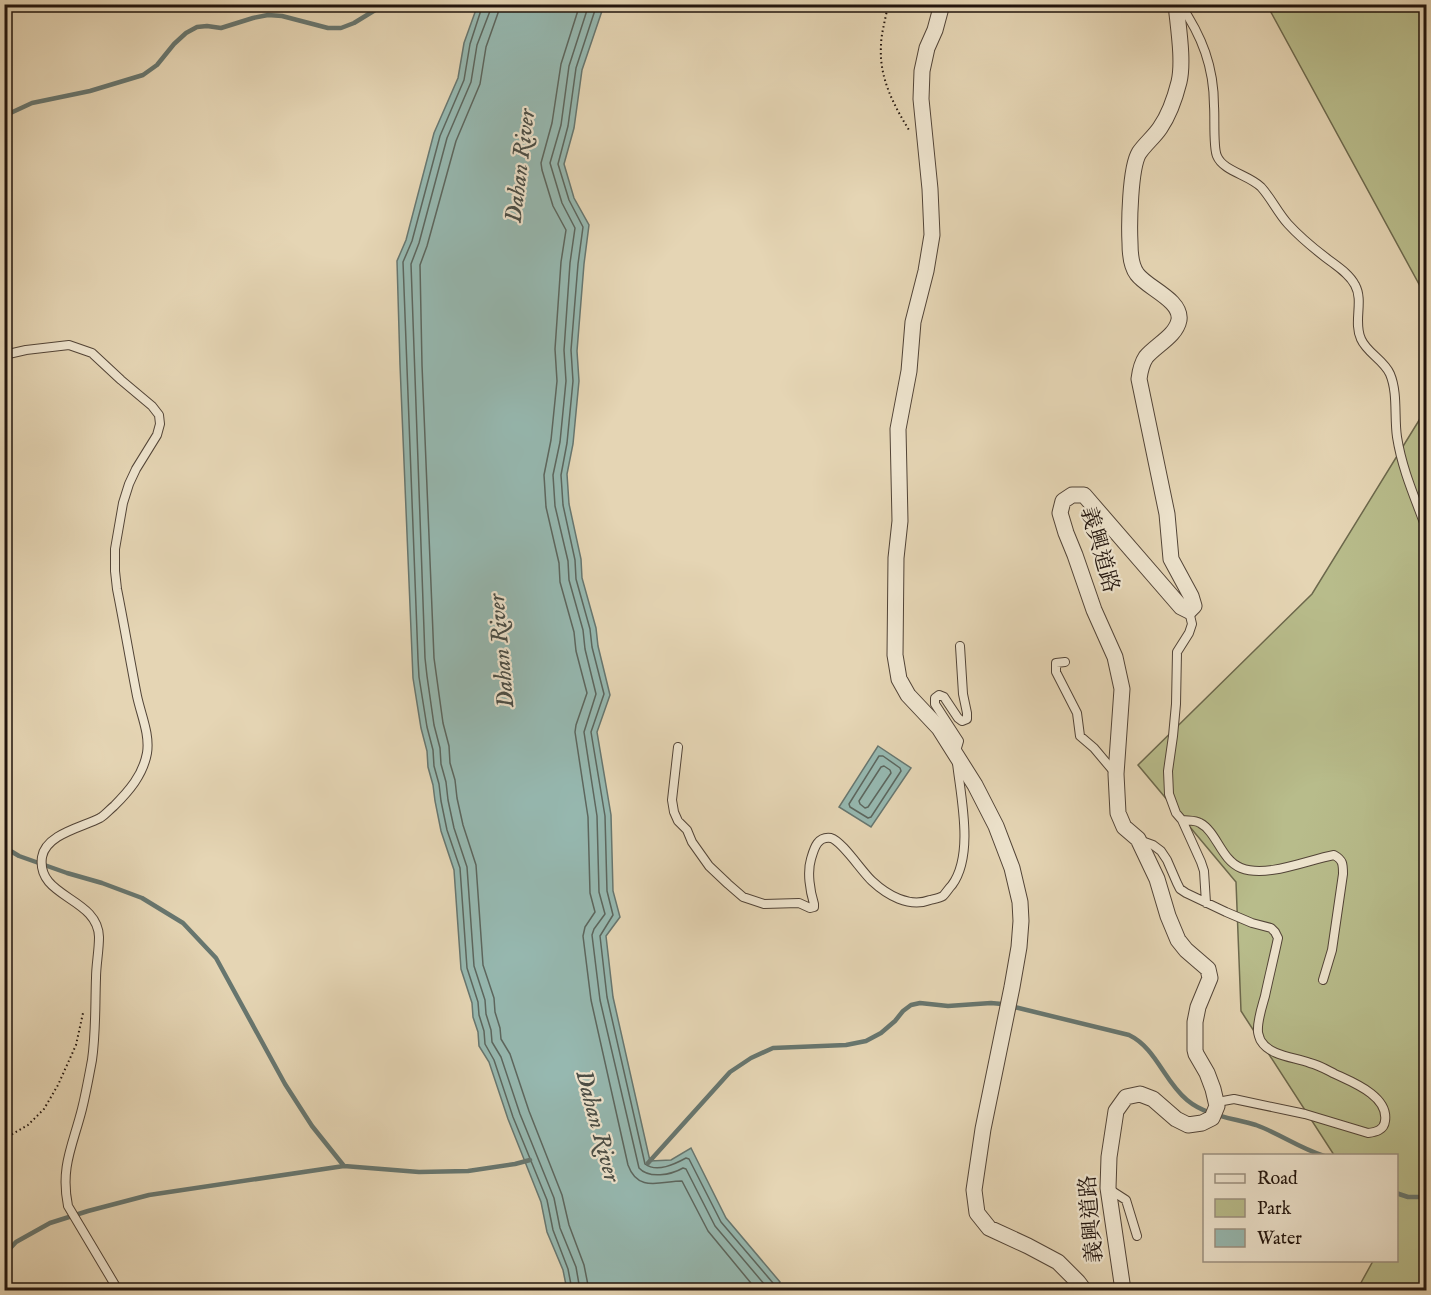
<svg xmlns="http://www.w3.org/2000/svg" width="1431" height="1295" viewBox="0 0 1431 1295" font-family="'IM FELL English','Noto Serif TC',serif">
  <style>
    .green { fill: #b8bc8b; stroke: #6c684c; stroke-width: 1.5 }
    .water { fill: #96b8b0; stroke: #67766f; stroke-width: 1.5 }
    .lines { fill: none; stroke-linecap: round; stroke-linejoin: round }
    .shore { stroke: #5c665e; stroke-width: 1.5 }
    .stream { stroke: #67766f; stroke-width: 4.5 }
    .lane-casing { stroke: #524437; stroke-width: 10 }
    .street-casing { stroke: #524437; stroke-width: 17 }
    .path { stroke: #21140d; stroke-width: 2; stroke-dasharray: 1.5 3; stroke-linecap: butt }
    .lane { stroke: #eee4ce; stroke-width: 8 }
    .street { stroke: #eee4ce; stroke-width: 15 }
    .labels { text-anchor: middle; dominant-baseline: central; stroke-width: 4.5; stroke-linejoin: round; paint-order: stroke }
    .street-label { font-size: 22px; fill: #21140d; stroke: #eee4ce }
    .water-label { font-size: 24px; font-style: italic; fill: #4a4d46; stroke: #eee4ce }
  </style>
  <rect width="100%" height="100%" fill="#e5d5b4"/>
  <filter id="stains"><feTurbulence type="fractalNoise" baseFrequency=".00333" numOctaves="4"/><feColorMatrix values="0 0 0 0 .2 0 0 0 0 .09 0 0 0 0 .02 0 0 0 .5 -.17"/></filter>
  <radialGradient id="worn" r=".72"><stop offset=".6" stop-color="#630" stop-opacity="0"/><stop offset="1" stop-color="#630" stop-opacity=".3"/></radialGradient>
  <path class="green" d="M1267,4L1426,5V297L1267,5Z
    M1426,409V1290H1357L1373,1261L1396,1260V1156L1334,1155L1241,1011L1236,882L1138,765L1312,594Z"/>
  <path class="water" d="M478,4L604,5L582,70L574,128L564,164L574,198L589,225L584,264L577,351L579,381L573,444L567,474L569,504L581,559L582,578L596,628L598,646L610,695L597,732L611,815L613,891L620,917L606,936L613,997L650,1161L671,1160L691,1148L726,1218L780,1282L778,1290H567L563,1270L547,1232L541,1202L508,1119L489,1062L479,1046L478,1032L473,1017L472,1003L461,969L454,870L441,831L435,801L433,785L428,767L427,751L421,728L413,678L400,365L397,261L406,240L434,133L458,78L464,43Z
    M878,746L911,768L871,827L839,807Z"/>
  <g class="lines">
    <path class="shore" d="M483,4L470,44L464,80L440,136L412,241L403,262L418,659L419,677L427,727L433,750L434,766L439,784L441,801L447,830L460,868L467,968L478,1002L479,1015L484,1031L485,1044L494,1060L513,1117L547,1200L553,1230L568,1269L572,1290
      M490,4V11L477,45L471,82L447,138L419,243L411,264L425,658L427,676L434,725L440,748L441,764L446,782L448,800L454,828L467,867L474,966L485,1000L486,1014L491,1030L492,1042L501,1057L520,1114L554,1198L560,1228L576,1267L580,1290
      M499,4L498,13L486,47L480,84L456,141L427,246L420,265L422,365L434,658L443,723L449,746L450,763L455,780L457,798L463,825L476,865L483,965L494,998L495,1012L500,1028L501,1039L510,1054L529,1111L562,1195L569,1225L584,1265L589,1290
      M580,4L561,64L552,123L541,163L542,170L553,206L566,230L561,262L555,349L557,381L551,440L544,475L546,507L559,563L560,582L574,632L576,651L587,693L576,725L575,732L588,817L590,893L595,912L585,927L583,936L591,1000L628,1165C638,1193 661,1181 682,1181L708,1231L755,1288L756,1290
      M589,4L569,66L561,125L550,163L562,203L575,228L570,263L564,350L566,381L560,442L553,475L555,506L568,561L569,580L583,630L585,649L596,694L584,732L597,816L599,892L605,914L594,929L592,935L600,1000L639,1168C649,1179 671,1175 683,1168L686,1169L715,1226L765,1285V1290
      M597,4L576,68L568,126L558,164L569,200L583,227L578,264L571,350L573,381L567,443L561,475L563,505L575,560L576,579L590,629L592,647L604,694L591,732L605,816L607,891L613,915L600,936L607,997L645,1164C657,1173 675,1164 686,1158L689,1159L721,1222L773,1283V1290
      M879,756H883L900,768L901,771L871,817L868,818L850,807L849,804Z
      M884,766L890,770L891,773L868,807L865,808L860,804L859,801L881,767Z"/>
    <path class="stream" d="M4,116L32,103L90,91L143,75L157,65L174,44L186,33L197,27L207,26L221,28L253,18L268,15L282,16L328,28H341L354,23L385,4
      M4,847L19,856L67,873L102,883L142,898L183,923L216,958L285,1084L312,1126L344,1166
      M648,1163L730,1072L751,1058L773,1048L846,1045L866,1041L881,1033L895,1021L903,1011L911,1005L920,1003L948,1006L991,1003L1002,1004L1129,1035C1156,1048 1164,1081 1187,1100C1206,1116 1233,1118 1256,1125C1280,1134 1299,1148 1324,1156
      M1396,1193L1408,1197H1426
      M4,1255L16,1242L50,1223L88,1211L149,1195L344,1166L419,1172L468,1171L515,1164L530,1160"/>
    <g class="lane-casing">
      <path id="lane" d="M1180,4C1202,36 1214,67 1214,106C1215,117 1213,148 1217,156C1223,171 1249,175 1261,187C1271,198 1278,213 1288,224C1299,236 1312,247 1325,257C1335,265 1349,273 1355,285C1364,301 1353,322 1361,339C1367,353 1384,360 1390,374C1398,393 1394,417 1397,437C1402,469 1415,498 1426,528
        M4,355L26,350L69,345L92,353L121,380L152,406L159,415L160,424L157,435L136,469L129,484L123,503L115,549V571L117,589C124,624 130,660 137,696C141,715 150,734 147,753C143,775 129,791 114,806C109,810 105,815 100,818C83,827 46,834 42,857C36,898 98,897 99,937C99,951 96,965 96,978C95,1005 96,1032 92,1060C89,1076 86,1093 82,1109C73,1145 60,1167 68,1206L118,1290
        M1189,611L1192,624L1189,633L1177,652L1176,704L1173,736L1168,771L1169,794L1176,813L1182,820C1188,821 1195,820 1200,823C1217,832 1221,860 1241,868C1267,878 1307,860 1334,855C1343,860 1343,864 1343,874L1332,950L1323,980
        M1065,662L1056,663V672L1077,713L1080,736L1094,748L1115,773
        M678,747L672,800L674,812L678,821L687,830L692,842L709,866L728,884L743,897L764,904L799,903L810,908L814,907V904C810,891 807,872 811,859C814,849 817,836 831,838C842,841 862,872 872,881C887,895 909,908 930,900C934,899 940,898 943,896C946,893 949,888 952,885C974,855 961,798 957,763
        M956,751L959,741L935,704V698L939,695L944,697L958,718L962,721L967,719V713L963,694L960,646
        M1182,820L1201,862L1204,871L1206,903
        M1139,840L1153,845L1161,851L1167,860L1177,883L1180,889L1186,893L1226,912L1252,923L1271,928L1275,932L1278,938C1274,957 1269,977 1265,996C1262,1007 1257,1021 1258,1032C1258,1033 1260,1040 1261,1041C1270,1056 1294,1057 1310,1063C1319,1065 1327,1070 1335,1074C1352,1082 1389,1096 1385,1121C1384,1130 1376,1132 1368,1133L1305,1114L1234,1099L1223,1101L1217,1105
        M1109,1189L1126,1200L1137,1236"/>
    </g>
    <g class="street-casing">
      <path id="street" d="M942,4L935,30L927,48L922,71L921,99L930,189L932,235L926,271L913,322L909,371L898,429L900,521L896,558L895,655L899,679L908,695L939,728L975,785L996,826L1012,868L1020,902L1021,921L1019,947L1012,987L983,1129L974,1190L977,1213L989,1228L1028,1246L1058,1262L1078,1282L1084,1290
        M1123,1290L1108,1188L1109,1157L1116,1111L1126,1097L1140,1094L1153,1099L1176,1119L1188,1125L1202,1123L1212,1118L1217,1106L1213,1089L1207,1073L1196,1054L1195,1050V1022L1198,1007L1210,978L1208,969L1186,950L1178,940L1168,916L1157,879L1138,839L1124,827L1118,813L1116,774L1122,689L1115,657L1094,610L1075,555L1066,533L1060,513L1063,501L1072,495H1084L1181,607L1189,611L1194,606L1191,596L1171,559L1167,514L1139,379C1140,371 1142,363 1146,357C1156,345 1176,336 1179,320C1182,300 1147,288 1137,274C1131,266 1130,253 1130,243C1129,224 1130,168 1139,153C1145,144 1154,137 1160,128C1169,115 1175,98 1179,82C1184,61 1178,26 1176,4"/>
    </g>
    <path class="path" d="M888,4C886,18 881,33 881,46C879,77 893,104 909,130
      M4,1139L28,1125L44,1109L58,1085L76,1045L83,1013"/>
    <use href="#lane" class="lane"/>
    <use href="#street" class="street"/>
  </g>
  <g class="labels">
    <g class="street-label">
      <text transform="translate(1099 550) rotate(74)">義興道路</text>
      <text transform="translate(1092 1219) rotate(-95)">義興道路</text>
    </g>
    <g class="water-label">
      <text transform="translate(521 166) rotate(-83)">Dahan River</text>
      <text transform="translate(502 651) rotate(-95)">Dahan River</text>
      <text transform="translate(597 1126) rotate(75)">Dahan River</text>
    </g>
  </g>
  <rect width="1431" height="1295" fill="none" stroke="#e5d5b4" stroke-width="24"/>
  <rect x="6" y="6" width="1419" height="1283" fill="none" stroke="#21140d" stroke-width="3"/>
  <rect x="12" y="12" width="1407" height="1271" fill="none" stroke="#21140d" stroke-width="1.5"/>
  <rect x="1203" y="1154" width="195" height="108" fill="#eee4ce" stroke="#9c9181" stroke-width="1.5"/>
  <rect x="1215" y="1174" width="30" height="9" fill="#eee4ce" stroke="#9c9181" stroke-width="1.5"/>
  <text x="1257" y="1184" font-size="18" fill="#21140d">Road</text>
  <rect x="1215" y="1199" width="30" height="18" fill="#b8bc8b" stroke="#9c9181" stroke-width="1.5"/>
  <text x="1257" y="1214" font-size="18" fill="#21140d">Park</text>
  <rect x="1215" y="1229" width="30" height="18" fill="#96b8b0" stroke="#9c9181" stroke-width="1.5"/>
  <text x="1257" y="1244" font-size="18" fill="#21140d">Water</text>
  <rect width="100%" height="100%" filter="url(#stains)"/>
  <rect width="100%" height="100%" fill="url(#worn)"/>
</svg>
